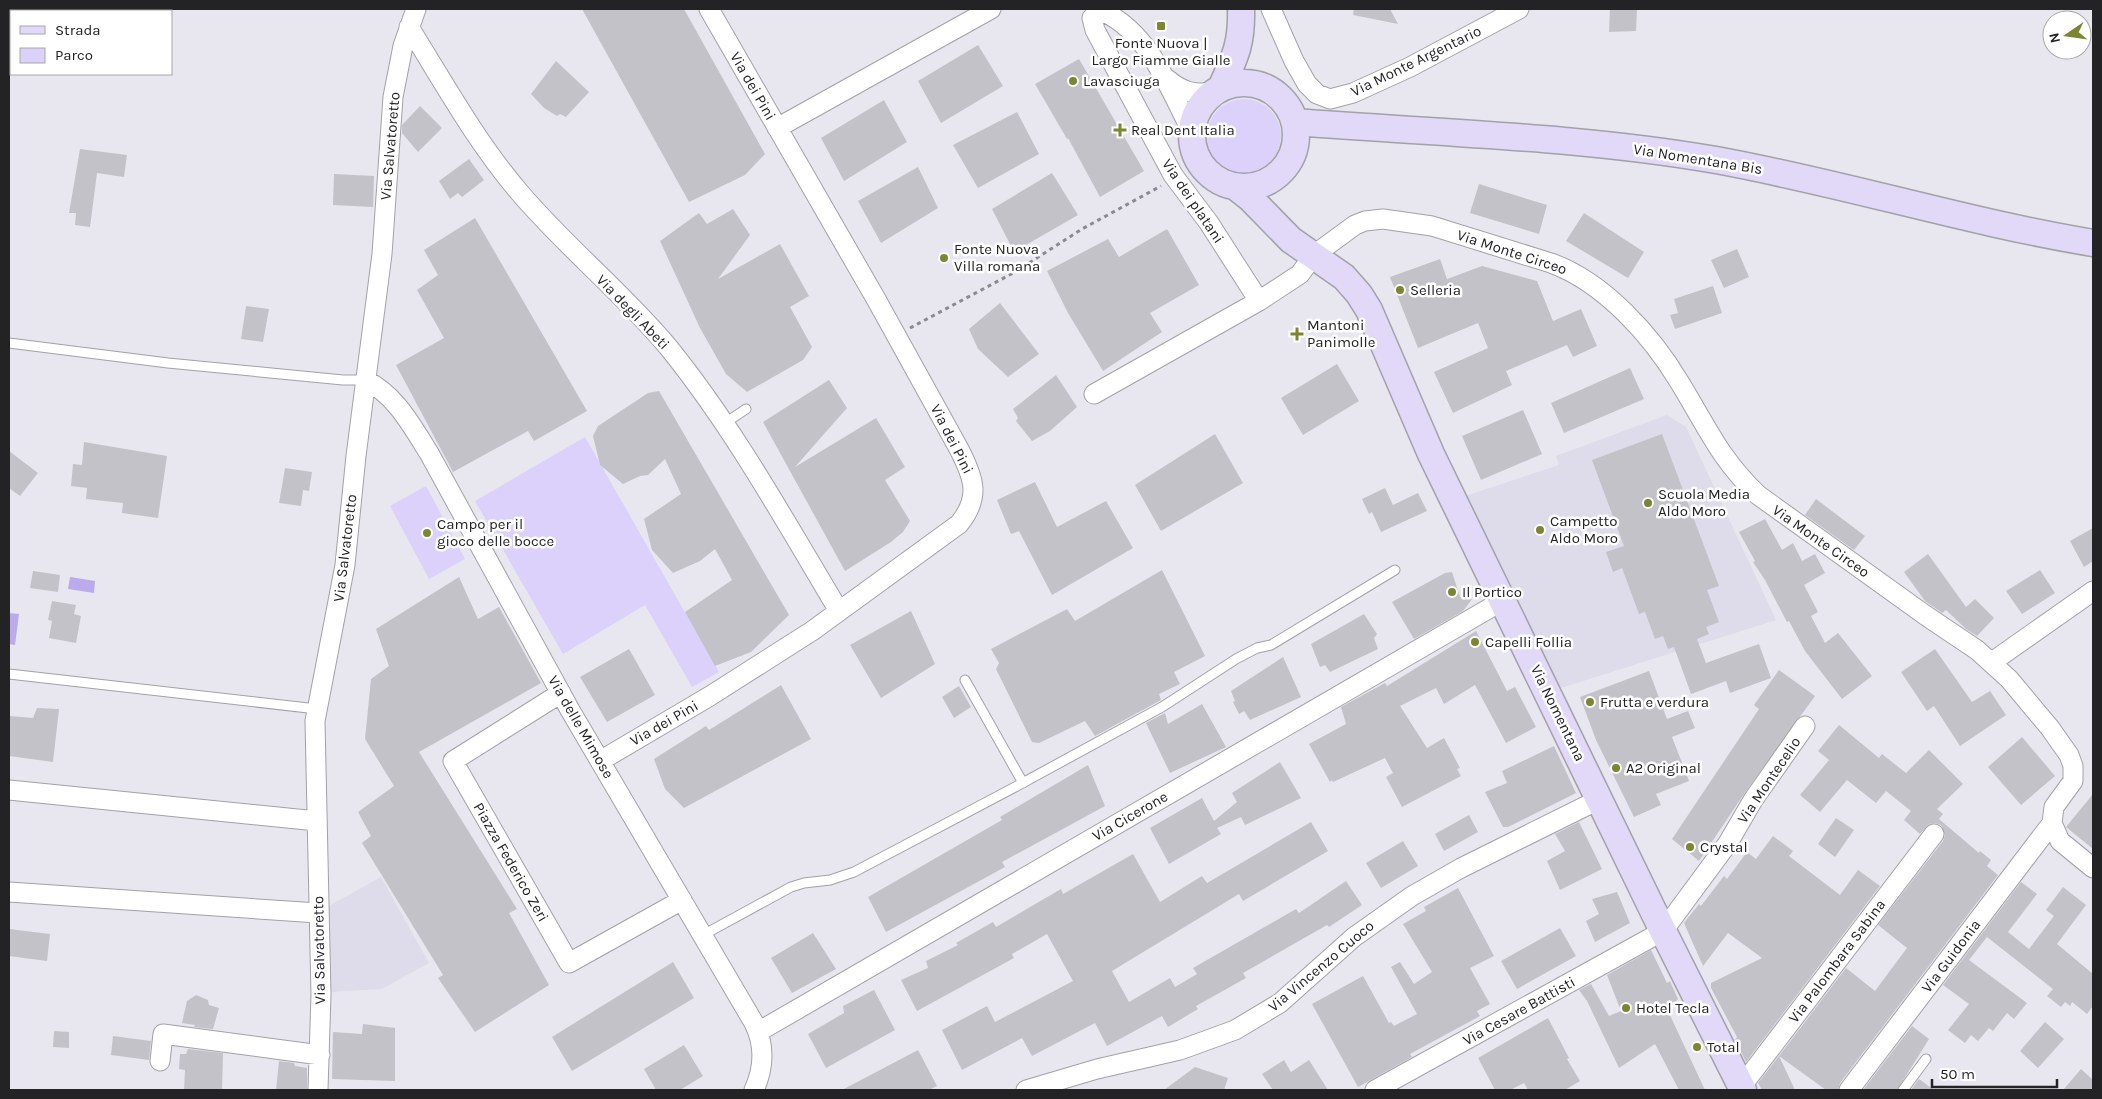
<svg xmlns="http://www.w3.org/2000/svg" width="2102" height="1099" viewBox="0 0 2102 1099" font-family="Karla,sans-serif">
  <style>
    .built { fill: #dedbea }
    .green { fill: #dbd1fb }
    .water { fill: #bbaaec }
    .building { fill: #c3c2c9 }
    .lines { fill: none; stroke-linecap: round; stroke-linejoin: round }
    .lane-casing { stroke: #a2a1a8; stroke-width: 11 }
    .street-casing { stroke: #a2a1a8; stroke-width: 21 }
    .secondary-casing { stroke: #a2a1a8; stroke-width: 29 }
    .path { stroke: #8b8a90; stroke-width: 3; stroke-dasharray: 4 4; stroke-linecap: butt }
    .lane { stroke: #fff; stroke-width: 9 }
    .street { stroke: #fff; stroke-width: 19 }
    .secondary { stroke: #e1d9f7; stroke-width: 26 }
    .poi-dot { fill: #7b8532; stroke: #fff; stroke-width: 2 }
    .labels { text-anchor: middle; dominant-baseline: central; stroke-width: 5; stroke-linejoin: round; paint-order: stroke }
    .poi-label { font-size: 15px; fill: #232225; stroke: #fff; text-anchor: start }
    .street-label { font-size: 15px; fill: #232225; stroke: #fff }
  </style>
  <rect width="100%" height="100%" fill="#e8e7ef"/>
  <path class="built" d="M1667,415L1686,427L1776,620L1561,688L1465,496L1559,465L1556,456Z
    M381,877L429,963L382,989L330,992L327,907Z"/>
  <path class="green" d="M1207 136a37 37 0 1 1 74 0a37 37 0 1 1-74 0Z
    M585,437L719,672L692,687L645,605L563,654L475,501Z
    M426,486L465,559L429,579L390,506Z"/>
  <path class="water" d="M70,577L95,581L94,593L68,589Z
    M9,613L19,614L15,645L9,644Z"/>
  <path class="building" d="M582,9H684L765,154L745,175L689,202Z
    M1354,9H1390L1398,24L1353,15Z
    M1610,9H1637L1636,31L1609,32Z
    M978,45L1003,86L941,123L918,81Z
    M1079,59L1144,171L1100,197L1068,138L1067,139L1035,84Z
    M556,61L589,92L566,117L560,114L557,116L544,108L531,94Z
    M884,100L907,142L844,181L821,138Z
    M420,106L442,128L418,152L402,133V125Z
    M1017,112L1039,154L978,188L953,145Z
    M80,149L127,155L124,177L97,173L90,227L75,225L76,213H69Z
    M469,159L484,180L462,197L458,193L450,199L439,181Z
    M918,167L938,208L881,243L858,201Z
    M1052,173L1078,215L1014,252L992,209Z
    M334,174L374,176L373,207L333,205Z
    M1479,184L1547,205L1539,234L1470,213Z
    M733,209L750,235L718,279L780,244L809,296L790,307L812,347L803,360L747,392L726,374L700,328L660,241L699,213L707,224Z
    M1584,213L1644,252L1628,278L1566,241Z
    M475,218L587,411L534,441L528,431L453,472L396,365L444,338L417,290L438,275L424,250Z
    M1167,229L1199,285L1150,313L1162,332L1103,371L1068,313L1047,271L1108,239L1119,257Z
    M1737,249L1749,277L1724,288L1711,260Z
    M1440,259L1447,279L1482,266L1537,281L1553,321L1581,309L1597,346L1573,357L1567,345L1506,371L1512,385L1453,413L1434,372L1488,348L1478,323L1418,348L1390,277Z
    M1713,286L1722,313L1675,329L1670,315L1678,313L1674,299Z
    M1000,303L1039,354L1008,377L978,349L969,329Z
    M246,306L269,309L263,342L241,339Z
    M1337,364L1359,401L1303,435L1281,398Z
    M1630,368L1644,399L1564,433L1551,403Z
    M1056,375L1077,407L1050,431L1032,441L1016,421L1018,418L1013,409Z
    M829,380L847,408L795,467L876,418L905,467L885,480L910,521L903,532L891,542L845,571L763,422Z
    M659,391L789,615L751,652L715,666L685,612L732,580L715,549L700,561L673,573L652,550L644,519L681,494L665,459L648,475L640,476L623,484L600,465L593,436L598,426L648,393Z
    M1523,410L1542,454L1481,480L1462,436Z
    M1215,434L1243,483L1161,531L1135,485Z
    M1662,434L1719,586L1707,590L1719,622L1706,627L1709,634L1697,639L1706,663L1759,644L1771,678L1730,693L1726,681L1691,694L1674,647L1668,649L1663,636L1655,639L1645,612L1639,614L1622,568L1613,572L1606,552L1624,546L1592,460Z
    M84,442L167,456L158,518L122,513L123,503L86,499L87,488L71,486L73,464L82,465Z
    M9,451L38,473L20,496L9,488Z
    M285,468L312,472L309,491L303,490L301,506L279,503Z
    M1035,482L1057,527L1106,501L1133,548L1052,595L1019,531L1011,534L997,500Z
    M1385,488L1393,505L1418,493L1427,511L1381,532L1372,512L1369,514L1362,499Z
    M1816,499L1865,536L1854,550L1805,515Z
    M1765,519L1782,550L1793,543L1802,561L1815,554L1825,573L1804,585L1818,612L1811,616L1825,643L1838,633L1872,676L1842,699L1805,651L1789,621L1787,622L1765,580L1753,562L1755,561L1739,532Z
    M2093,528V561L2084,567L2070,541Z
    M1928,554L1966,607L1975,599L1994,618L1977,636L1966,629L1946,610L1942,613L1925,601L1904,572Z
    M1162,570L1205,656L1174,672L1180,684L1159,694L1161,700L1095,736L1085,721L1039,743L1032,742L996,669L999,663L991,649L1067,609L1075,621Z
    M2040,570L2055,593L2022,614L2006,591Z
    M33,571L60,575L58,592L30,588Z
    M1452,572L1460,597L1472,599L1463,611L1414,639L1392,602L1445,573Z
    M459,577L478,619L499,607L541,683L419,752L517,909L509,913L549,985L475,1032L438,978L443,975L362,843L371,836L358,812L394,786L365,739L371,679L389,666L376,629Z
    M52,601L76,605L74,614L81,616L76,643L49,638L52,621L48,620Z
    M911,611L935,664L881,698L850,645Z
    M1364,614L1377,634L1374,638L1378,649L1330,672L1325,665L1320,667L1311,644Z
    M1476,631L1507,691L1515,687L1536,727L1506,743L1475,685L1444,704L1436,688L1400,706L1427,748L1444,738L1460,768L1457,769L1461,776L1402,807L1386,777L1393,773L1385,758L1333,782L1332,780L1330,782L1309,744L1346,724L1341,707L1385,683L1387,686Z
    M629,649L655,695L607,722L580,677Z
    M1935,649L1972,702L1990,691L2006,715L1960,746L1934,706L1927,711L1901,672Z
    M1283,657L1301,697L1250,720L1244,711L1239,714L1233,702L1235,701L1231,691Z
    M1779,670L1815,696L1744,794L1699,861L1672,839L1759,709L1754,705Z
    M1649,671L1667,719L1688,711L1695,728L1672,737L1689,781L1656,794L1661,805L1634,817L1596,740L1580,697Z
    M781,685L811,739L684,808L665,789L654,759L706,726L709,730Z
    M959,686L971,707L954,718L942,697Z
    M1202,704L1226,747L1170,773L1146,723L1165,713L1168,724Z
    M37,708L59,709L53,762L9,756V716L33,718Z
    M1839,725L1879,758L1882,754L1906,773L1929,750L1963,784L1937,809L1943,814L1939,819L1979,853L1980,851L1991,860L1987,866L1998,875L1840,1083L1838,1090H1826L1779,1056L1846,968L1875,991L1895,964L1907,948L1878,925L1943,841L1945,835L1941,825L1935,823L1929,824L1920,834L1904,820L1911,811L1886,791L1876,803L1847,780L1820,812L1800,795L1829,760L1818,751Z
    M2022,737L2055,776L2021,805L1988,767Z
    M1554,746L1576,793L1508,827H1503L1485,792L1507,783L1502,771Z
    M1280,762L1301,798L1245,825L1241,817L1217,828L1221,834L1169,864L1150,828L1202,798L1214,821L1237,802L1232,793Z
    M1088,765L1105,806L1002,862L1005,867L886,932L868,897L1002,820L1000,817Z
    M2093,794V849L2066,827Z
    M1469,815L1478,832L1444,851L1435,834Z
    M1836,818L1854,830L1835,857L1818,844Z
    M1311,822L1328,851L1243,901L1239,894L1112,971L1129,1002L1170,978L1175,987L1197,974L1193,968L1296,909L1299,913L1346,881L1362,905L1329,927L1327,925L1243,973L1246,978L1196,1006L1198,1009L1168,1027L1162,1016L1107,1046L1095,1023L1032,1056L1022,1038L962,1070L942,1030L987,1006L995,1022L1073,981L1047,934L1012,954L1014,958L917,1011L901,980L928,968L926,961L958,945L956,943L993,922L996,927L1061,889L1063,894L1133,854L1160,902L1202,876L1207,883Z
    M1579,822L1602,869L1560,890L1547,861L1565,851L1555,834Z
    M1773,836L1793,851L1789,856L1840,895L1858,870L1880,886L1746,1062L1735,1040L1737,1037L1711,988V983L1762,958L1728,933L1703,966L1684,923L1699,904L1701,906L1724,876L1727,879L1747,852L1756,859Z
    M1403,841L1418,866L1381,888L1366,863Z
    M2021,882L2037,894L2008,932L2029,949L2054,916L2046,910L2063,887L2086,905L2057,944L2093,974V1006L2087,1014L2072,1002L2070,1006L2065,1002L2061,1007L2047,996L2053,989L1987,937L1969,960L2027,1003L2014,1019L2007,1013L1993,1031L1989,1028L1978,1041L1971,1035L1965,1043L1948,1030L1969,1004L1943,985Z
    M1458,888L1494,956L1470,968L1490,1004L1477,1011L1480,1016L1410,1054L1412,1057L1358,1087L1312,1004L1363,976L1389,1023L1391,1022L1394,1026L1417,1014L1391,967L1400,962L1414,984L1432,972L1403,924L1426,911L1424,907Z
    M1617,892L1630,923L1595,942L1586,921L1599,914L1592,899Z
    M1560,928L1576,956L1517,989L1501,961Z
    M9,929L50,934L47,961L9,956Z
    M813,933L836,969L792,993L771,958Z
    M1651,950L1667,983L1670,981L1678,999L1668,1011L1705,1090H1679L1655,1044L1619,1068L1587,1001L1579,990L1591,984L1609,1016L1621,1011L1607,975Z
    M673,962L694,998L572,1071L552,1037Z
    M874,990L895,1030L826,1068L808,1034L844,1013L843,1006Z
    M196,995L208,1000L209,1005L219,1008L213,1029L194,1027L195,1025L182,1023L187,1001Z
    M1548,1018L1569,1058L1567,1059L1580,1081L1565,1090H1528L1524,1083L1510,1090H1495L1478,1058Z
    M2045,1022L2064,1039L2038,1068L2020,1051Z
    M363,1024L395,1028V1081L332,1079L333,1032L362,1034Z
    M1912,1026L1929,1039L1897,1090H1863Z
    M54,1031L69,1032V1048L53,1047Z
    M113,1036L151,1041L149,1060L111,1055Z
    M684,1045L703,1076L680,1090H656L644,1069Z
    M188,1049L223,1053L222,1090H184L185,1070L179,1069L180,1054H186Z
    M918,1050L937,1086L929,1090H842Z
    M1779,1056L1795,1090H1762L1758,1083Z
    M1284,1060L1291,1072L1309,1060L1328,1090H1273L1262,1074Z
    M279,1061L294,1063L295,1066L307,1068V1090H276Z
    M1195,1067L1228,1078L1224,1090H1164Z
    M2081,1069L2093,1080V1090H2063Z
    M1919,1079L1934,1090H1911Z"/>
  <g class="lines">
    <g class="lane-casing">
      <path id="lane" d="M9,343L168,363L343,380H365
        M725,423L746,409
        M9,674L317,709
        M965,680L1023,783
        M703,935L791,887L804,883L830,880L854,872L1017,786L1162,707L1236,659L1257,648L1271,645L1395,570
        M1903,1090L1926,1059"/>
    </g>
    <g class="street-casing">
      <path id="street" d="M1271,9L1294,61L1307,84L1317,94L1330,99L1353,93L1410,67L1519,9
        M1104,12C1150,34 1170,90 1192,132
        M1092,18L1095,30L1173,175L1209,223L1259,301
        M409,27C444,83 477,143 520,193C567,248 623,293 669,348C735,430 785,521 839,611
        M1167,79C1183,92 1194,95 1214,92
        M777,128L991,9
        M365,380C395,394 412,426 429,453L570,710L754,1023C765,1045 764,1068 754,1090
        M1094,394L1259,301L1300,274L1314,255L1355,225L1365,221L1383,219L1432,226L1551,263C1604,282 1652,336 1680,383C1707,427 1720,459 1758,495L1925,615L1977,650L2009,679L2050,728L2069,755L2073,766V781L2054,807L2052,823L2060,841L2093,868
        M1992,662L2093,591
        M561,693L453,761L569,963L682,900
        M600,761L710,696L812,631L959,524C981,497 974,478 959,449L876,299L709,9
        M9,790L317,821
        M9,892L318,913
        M758,1032L1502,601
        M160,1061L163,1034L320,1055
        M1741,1087L1934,834
        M318,1090L321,995L315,721L345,565L356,456L382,254L393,97L403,46L416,9
        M1026,1090L1097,1069L1180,1050L1235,1030L1280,1003L1354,937L1412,896L1461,868L1600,799
        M1375,1090L1663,931L1728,843L1753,800L1805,726
        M1849,1090L2052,823"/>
    </g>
    <g class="secondary-casing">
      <path id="secondary" d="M1192 135a52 52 0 1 1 104 0a52 52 0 1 1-104 0Z
        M1221,88C1235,57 1242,44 1241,9
        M1295,122C1435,133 1577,136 1716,160C1843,183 1966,222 2093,243
        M1236,187L1250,198L1291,240L1344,277L1359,294L1369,310L1431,454L1663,931L1743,1090"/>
    </g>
    <path class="path" d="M910,328L1015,272L1082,229L1161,186"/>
    <use href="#lane" class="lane"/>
    <use href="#street" class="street"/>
    <use href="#secondary" class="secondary"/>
  </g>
  <g class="poi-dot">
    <rect x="1156" y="21" width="10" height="10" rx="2.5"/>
    <circle cx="1073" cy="81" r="5"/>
    <path d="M1117.5 122.5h5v5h5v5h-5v5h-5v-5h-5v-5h5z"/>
    <circle cx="944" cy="258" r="5"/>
    <circle cx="1400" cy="290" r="5"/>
    <path d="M1294.5 326.5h5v5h5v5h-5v5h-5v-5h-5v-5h5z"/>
    <circle cx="1648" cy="503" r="5"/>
    <circle cx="1540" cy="530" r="5"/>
    <circle cx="427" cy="533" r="5"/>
    <circle cx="1452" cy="592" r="5"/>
    <circle cx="1475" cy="642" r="5"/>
    <circle cx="1590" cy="702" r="5"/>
    <circle cx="1616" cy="768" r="5"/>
    <circle cx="1690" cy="847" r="5"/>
    <circle cx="1626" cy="1008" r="5"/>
    <circle cx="1697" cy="1047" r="5"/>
  </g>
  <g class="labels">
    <g class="poi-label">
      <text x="1161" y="43" text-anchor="middle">Fonte Nuova |<tspan x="1161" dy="17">Largo Fiamme Gialle</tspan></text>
      <text x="1083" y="81">Lavasciuga</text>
      <text x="1131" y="130">Real Dent Italia</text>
      <text x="954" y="249">Fonte Nuova<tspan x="954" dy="17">Villa romana</tspan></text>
      <text x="1410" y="290">Selleria</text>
      <text x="1307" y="325">Mantoni<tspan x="1307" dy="17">Panimolle</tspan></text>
      <text x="1658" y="494">Scuola Media<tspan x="1658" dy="17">Aldo Moro</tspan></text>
      <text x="1550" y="521">Campetto<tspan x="1550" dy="17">Aldo Moro</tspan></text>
      <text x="437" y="524">Campo per il<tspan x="437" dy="17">gioco delle bocce</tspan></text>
      <text x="1462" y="592">Il Portico</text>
      <text x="1485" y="642">Capelli Follia</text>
      <text x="1600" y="702">Frutta e verdura</text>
      <text x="1626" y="768">A2 Original</text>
      <text x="1700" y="847">Crystal</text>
      <text x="1636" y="1008">Hotel Tecla</text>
      <text x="1707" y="1047">Total</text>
    </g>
    <g class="street-label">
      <text transform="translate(1416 61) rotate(-26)">Via Monte Argentario</text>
      <text transform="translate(753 86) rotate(60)">Via dei Pini</text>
      <text transform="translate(390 146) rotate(-85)">Via Salvatoretto</text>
      <text transform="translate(1698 159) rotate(9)">Via Nomentana Bis</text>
      <text transform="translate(1193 201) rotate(56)">Via dei platani</text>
      <text transform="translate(1512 252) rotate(18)">Via Monte Circeo</text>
      <text transform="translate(633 312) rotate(46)">Via degli Abeti</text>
      <text transform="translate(952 439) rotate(63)">Via dei Pini</text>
      <text transform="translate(1821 541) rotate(35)">Via Monte Circeo</text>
      <text transform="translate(345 548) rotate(-83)">Via Salvatoretto</text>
      <text transform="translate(1558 713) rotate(64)">Via Nomentana</text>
      <text transform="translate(664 723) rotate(-30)">Via dei Pini</text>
      <text transform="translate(581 727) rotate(60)">Via delle Mimose</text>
      <text transform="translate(1769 780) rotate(-56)">Via Montecelio</text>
      <text transform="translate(1130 816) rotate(-30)">Via Cicerone</text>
      <text transform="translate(511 862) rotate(60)">Piazza Federico Zeri</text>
      <text transform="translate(319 950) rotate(-91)">Via Salvatoretto</text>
      <text transform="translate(1951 956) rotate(-53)">Via Guidonia</text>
      <text transform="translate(1837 961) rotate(-53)">Via Palombara Sabina</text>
      <text transform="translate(1321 966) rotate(-40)">Via Vincenzo Cuoco</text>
      <text transform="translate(1519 1011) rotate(-29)">Via Cesare Battisti</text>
    </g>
  </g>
  <rect width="2102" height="1099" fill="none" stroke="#232225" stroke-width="20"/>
  <rect x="10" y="10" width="162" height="65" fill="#ffffff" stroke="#a7a7a8"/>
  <rect x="20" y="26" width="25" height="8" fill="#e1d9f7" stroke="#a7a7a8"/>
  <text x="55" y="35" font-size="15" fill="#232225">Strada</text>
  <rect x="20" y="48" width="25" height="15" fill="#dbd1fb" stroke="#a7a7a8"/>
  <text x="55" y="60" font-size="15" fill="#232225">Parco</text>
  <g transform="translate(2067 35) rotate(257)"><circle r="24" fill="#ffffff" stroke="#a7a7a8"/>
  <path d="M0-4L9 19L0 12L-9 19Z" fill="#7b8532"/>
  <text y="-8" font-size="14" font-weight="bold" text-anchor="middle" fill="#232225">N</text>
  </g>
  <path d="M1932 1079v8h125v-8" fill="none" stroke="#232225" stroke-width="2.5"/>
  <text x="1940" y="1079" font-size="15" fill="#232225" stroke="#ffffff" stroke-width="4" paint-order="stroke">50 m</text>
</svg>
